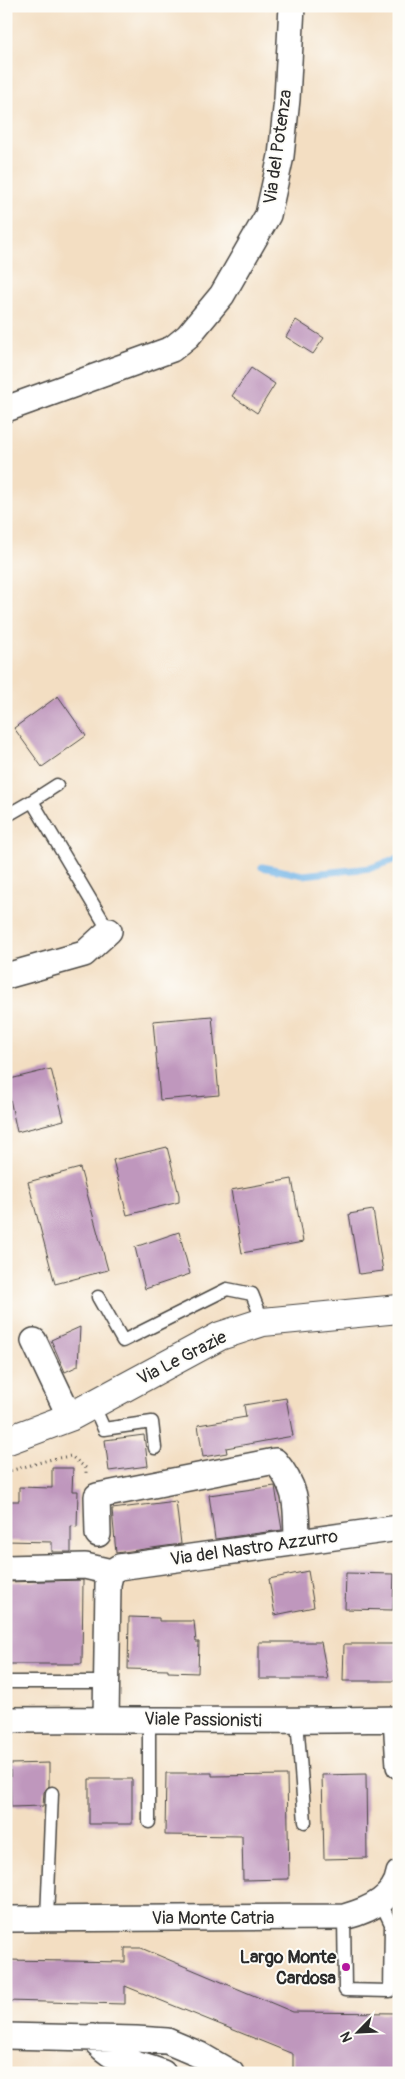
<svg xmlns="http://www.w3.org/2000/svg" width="405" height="2079" viewBox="0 0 405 2079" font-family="Pangolin,sans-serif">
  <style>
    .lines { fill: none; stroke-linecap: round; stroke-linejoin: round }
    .stream { stroke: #71b4e7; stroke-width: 7 }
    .building { fill: #bf97bd }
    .lane-casing { stroke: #494642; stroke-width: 15 }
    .street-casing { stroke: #494642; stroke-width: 28 }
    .secondary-casing { stroke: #494642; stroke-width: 30 }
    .path { stroke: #494642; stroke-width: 3; stroke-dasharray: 1 4; stroke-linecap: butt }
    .lane { stroke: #fff; stroke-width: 12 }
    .street { stroke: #fff; stroke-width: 25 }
    .secondary { stroke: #fff; stroke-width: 28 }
    .poi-dot { fill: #b5179e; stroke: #fdfcf7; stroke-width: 2 }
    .labels { text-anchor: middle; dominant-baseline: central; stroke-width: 4; stroke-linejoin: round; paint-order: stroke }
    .street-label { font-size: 18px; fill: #2b2b2b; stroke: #fdfcf7 }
    .poi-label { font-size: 18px; font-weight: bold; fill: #2b2b2b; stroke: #fdfcf7; text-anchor: end }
  </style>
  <rect width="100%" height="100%" fill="#fdfcf7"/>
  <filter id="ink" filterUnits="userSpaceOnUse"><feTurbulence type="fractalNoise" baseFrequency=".02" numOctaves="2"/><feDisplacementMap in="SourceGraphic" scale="10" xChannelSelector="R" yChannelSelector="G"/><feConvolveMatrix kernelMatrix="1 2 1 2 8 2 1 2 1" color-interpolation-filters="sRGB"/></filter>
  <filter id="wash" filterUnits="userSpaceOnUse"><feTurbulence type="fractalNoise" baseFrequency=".0096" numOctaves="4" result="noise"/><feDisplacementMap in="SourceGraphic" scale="20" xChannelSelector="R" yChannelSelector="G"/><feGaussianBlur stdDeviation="1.12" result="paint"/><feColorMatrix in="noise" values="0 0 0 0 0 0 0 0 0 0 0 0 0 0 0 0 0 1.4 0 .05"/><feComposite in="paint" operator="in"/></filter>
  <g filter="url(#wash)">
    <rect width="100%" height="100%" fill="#f3dec2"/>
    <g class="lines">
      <path class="stream" d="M262,867L303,875L371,868L399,858"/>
    </g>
    <g id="blocks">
      <path class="building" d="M296,320L324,338L313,354L286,337Z
        M251,368L275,384L257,413L232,396Z
        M58,696L86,736L42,767L14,728Z
        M212,1016L219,1095L160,1100L153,1021Z
        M51,1069L64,1120L17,1132L6,1080Z
        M167,1147L179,1195V1202L127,1215L113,1160Z
        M80,1168L108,1270L55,1284L28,1182Z
        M292,1179L303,1242L242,1253L231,1190Z
        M373,1210L383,1271L359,1274L349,1214Z
        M179,1232L190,1274L145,1289L135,1247Z
        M80,1327L78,1366L65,1372L51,1340Z
        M286,1398L293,1436L226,1448L227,1453L203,1457L198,1425L246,1417L244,1405Z
        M144,1435L148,1466L109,1471L105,1440Z
        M52,1468H73L72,1491H78L77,1527L71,1526V1552H52V1542L6,1541V1501H19V1487L52,1488Z
        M275,1486L282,1530L215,1539L209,1495Z
        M176,1501L181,1544L116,1553L112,1509Z
        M308,1571L314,1607L275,1615L269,1579Z
        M346,1573L394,1574L393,1610L345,1609Z
        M83,1580L82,1664H6V1582Z
        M129,1617L159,1618V1621H194L196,1642H199L198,1673L168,1672V1670L128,1669Z
        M259,1642H321L328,1679H259Z
        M344,1644H399V1681H343Z
        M49,1763V1786L44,1792L43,1806L11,1807L10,1764Z
        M166,1773H212V1776L287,1775L289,1879L243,1880L242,1836L165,1835Z
        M366,1774L367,1858L324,1859L322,1775Z
        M89,1779H132V1824H89Z
        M125,1948H141L293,2012L399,2013V2073H293V2054L125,1986V2004L6,2001V1960L125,1962Z"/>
    </g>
  </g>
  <g filter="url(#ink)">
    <use href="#blocks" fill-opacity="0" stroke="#494642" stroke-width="1"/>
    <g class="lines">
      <g class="lane-casing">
        <path id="lane" d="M32,801L57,785
          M6,816L32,801L109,931
          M98,1297L123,1341L227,1289L252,1294L263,1322
          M93,1404L104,1429L152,1422L155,1448
          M6,1682H107
          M149,1719V1822
          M297,1720L305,1822
          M344,1917L345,1990L390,1991L391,1924L380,1901
          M47,1919L52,1793"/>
      </g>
      <g class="street-casing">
        <path id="street" d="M6,409L172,349L188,336L222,295L268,215L281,156L287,99L292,6
          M6,976L84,954L109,931
          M34,1341L70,1417
          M98,1534L97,1496L275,1461C299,1490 296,1506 297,1541
          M6,1568L85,1566L111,1572
          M106,1719L108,1584L111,1572L119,1567L399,1528
          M396,1719L399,1766
          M6,1720C137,1719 268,1722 399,1719
          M6,1919L344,1917C367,1911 395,1899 399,1873
          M6,2036L136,2039L167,2041L200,2055L231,2073
          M92,2037C115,2065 133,2061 163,2073"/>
      </g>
      <g class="secondary-casing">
        <path id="secondary" d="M6,1441L70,1417L220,1336L263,1322L399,1309"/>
      </g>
      <path class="path" d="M6,1472L52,1459L71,1456L86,1468V1475"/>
      <use href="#lane" class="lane"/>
      <use href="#street" class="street"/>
      <use href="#secondary" class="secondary"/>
    </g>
  </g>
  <circle class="poi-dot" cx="346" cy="1967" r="5"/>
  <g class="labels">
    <g class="street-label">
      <text transform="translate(278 147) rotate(-82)">Via del Potenza</text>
      <text transform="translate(182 1358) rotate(-27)">Via Le Grazie</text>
      <text transform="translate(254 1548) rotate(-8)">Via del Nastro Azzurro</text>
      <text transform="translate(203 1720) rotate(1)">Viale Passionisti</text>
      <text x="213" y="1918">Via Monte Catria</text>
    </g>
    <g class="poi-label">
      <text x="336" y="1957">Largo Monte<tspan x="336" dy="21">Cardosa</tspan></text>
    </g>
  </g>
  <rect width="405" height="2079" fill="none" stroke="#fdfcf7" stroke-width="25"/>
  <g transform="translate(358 2032) rotate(246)" stroke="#fdfcf7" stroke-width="4" paint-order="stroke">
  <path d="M0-4L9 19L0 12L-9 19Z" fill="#2b2b2b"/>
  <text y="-8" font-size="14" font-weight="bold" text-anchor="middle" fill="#2b2b2b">N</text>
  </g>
</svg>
